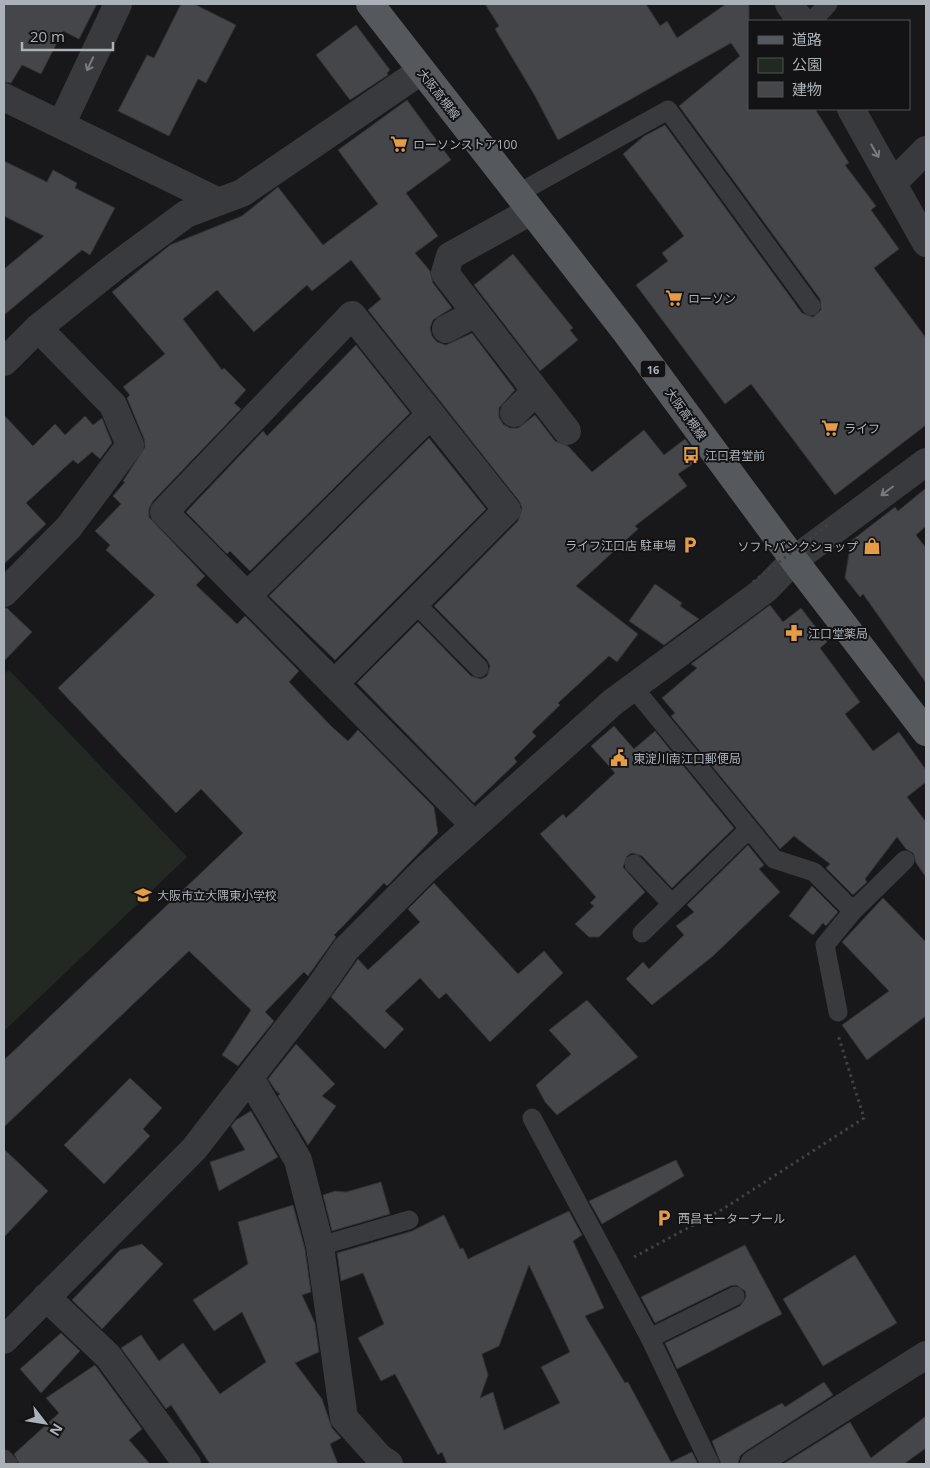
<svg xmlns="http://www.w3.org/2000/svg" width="930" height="1468" viewBox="0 0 930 1468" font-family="'Open Sans','Noto Sans JP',sans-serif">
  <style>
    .green { fill: #222922 }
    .building { fill: #45464a; stroke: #323235; fill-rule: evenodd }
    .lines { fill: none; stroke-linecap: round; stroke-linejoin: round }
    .path { stroke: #3f4245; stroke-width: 3; stroke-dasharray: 2.5 4; stroke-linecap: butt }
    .service { stroke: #393a3e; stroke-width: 19 }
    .minor { stroke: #393a3e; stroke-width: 28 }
    .primary { stroke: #55585d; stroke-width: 28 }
    .path-bridge { stroke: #3f4245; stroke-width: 3; stroke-dasharray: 2.5 4; stroke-linecap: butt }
    .oneway { stroke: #787b82 }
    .labels { text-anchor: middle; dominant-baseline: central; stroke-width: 4; stroke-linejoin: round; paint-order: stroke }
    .shield { fill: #131315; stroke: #7d8288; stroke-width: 1 }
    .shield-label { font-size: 11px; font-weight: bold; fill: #abb1b9 }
    .street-label { font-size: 12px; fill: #abb1b9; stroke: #131315 }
    .poi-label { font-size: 12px; fill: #abb1b9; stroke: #131315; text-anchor: start }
  </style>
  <rect width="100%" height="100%" fill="#18181a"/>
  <path class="green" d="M9,670L187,857L4,1031V674Z"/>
  <path class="building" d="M4,4H97L79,39L63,31L41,74L22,65L11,83L4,82Z
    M181,4H194L236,25L206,83L198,79L169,136L118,111L147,55L154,58Z
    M485,4H646L660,26L667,21L677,38L726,4H749V109H815L849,163L845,165L876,206L871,210L899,249L874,268L926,338V425L835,495L751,384L725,404L636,285L668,261L662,253L684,236L623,154L644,136L665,125L802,313L813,317L821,310L820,299L679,106L740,56L731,43L558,140L535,96L495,29L499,26Z
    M356,25L390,70L387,73L388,75L350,100L316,55Z
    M407,100L451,160L406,193L438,236L415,253L430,271L433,283L452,308L433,320L430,328L432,336L437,342L446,345L472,333L515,390L499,408V417L503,424L510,428H518L535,415L555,441L568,446L592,472L644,430L664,455L685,439L700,459L678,474L687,486L635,526L638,529L576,586L638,634L617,662L609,656L558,703L560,705L532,732L536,736L514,758L517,762L474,803L357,683L418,622L471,676L481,679L487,676L490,666L487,660L434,606L518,521L522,508L519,501L368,310L381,299L351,260L312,291L307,285L254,332L217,290L183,319L222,370L224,368L246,390L234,403L241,409L153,501L149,509V517L205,576L196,585L237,624L245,616L299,671L289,682L331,726L348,741L358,730L434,807L438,833L387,886L384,883L344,925L334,935L336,937L308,976L304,972L265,1012L274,1021L238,1066L222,1055L251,1010L189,951L4,1127V1060L243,833L201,789L176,813L58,688L155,595L106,550L110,545L95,531L121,504L113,496L125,482L123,481L145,447L144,439L127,398L130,395L123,387L165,354L112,292L170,245L242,216L278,187L323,245L378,204L338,150Z
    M4,161L47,182L53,170L77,183L75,188L115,208L90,255L82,250L4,315V269L44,236L4,216Z
    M513,254L573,328L570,330L578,340L540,371L474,285Z
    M356,345L410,413L250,571L230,551L227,554L186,512L263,431L267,436Z
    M4,415L33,446L55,424L65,435L85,416L93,425L102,418L112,443L100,459L92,452L78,464L73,460L26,503L46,524L4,564Z
    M429,438L486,509L335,660L269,596Z
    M926,488V526L916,535L926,548V683L863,594L860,597L845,578L851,541L895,507L898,511Z
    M655,584L682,603L680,606L699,619L664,645L629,621Z
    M770,605L783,622L801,608L827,642L820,648L860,702L845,714L873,751L899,732L926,770V782L907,797L926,822V877L916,863L913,853L906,849L897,837L865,879L867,882L853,895L826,868L830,864L794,836L780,849L671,716L675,713L662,698L697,668L691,664Z
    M4,608H7L32,632L4,661Z
    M614,726L634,749L655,731L734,828L672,888L642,856L632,853L627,856L623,867L645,892L599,937H589L575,924L594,906L590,903L596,897L540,834L563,814L566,818L615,773L591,746Z
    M748,845L764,865L759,869L780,892L713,956L652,1005L626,979L643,962L649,969L684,935L676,926L694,912L687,905Z
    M434,883L518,974L544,951L563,973L490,1042L446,993L439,999L420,978L385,1011L404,1029L385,1049L331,997L358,959L368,970L420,922L408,909Z
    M812,886L838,912L826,926L823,923L813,935L789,916Z
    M883,898L926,942V1016L867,1060L842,1025L889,991L842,942Z
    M587,1000L638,1057L557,1115L545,1102L536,1085L571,1054L549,1030Z
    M296,1044L335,1084L322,1096L336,1106L308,1145L278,1096L280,1094L276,1091L268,1079Z
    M130,1078L162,1108L143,1129L150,1136L104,1184L64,1145Z
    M251,1111L278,1157L219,1191L210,1162L245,1150L231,1126L236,1120Z
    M4,1149L48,1191L4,1237Z
    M676,1160L684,1176L602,1224L589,1201Z
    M381,1182L390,1214L332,1231L323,1195L335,1191L346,1192Z
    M293,1205L305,1249L311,1292L302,1295L315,1323L319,1352L295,1363L322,1399L332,1428L341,1438L330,1444L338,1464H210L171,1405L166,1409L121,1348L141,1335L159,1361L183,1343L220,1394L266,1362L242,1312L214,1331L193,1300L248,1264L238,1222Z
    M569,1211L582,1235L573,1241L604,1308L585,1316L625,1383L628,1382L671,1462L692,1452L698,1464H447L442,1452L438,1455L395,1374L381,1381L358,1338L384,1324L363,1273L341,1281L337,1253L412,1231L444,1215L460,1249L463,1248L468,1259ZM529,1265L570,1352L541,1367L560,1403L504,1430L493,1392L480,1398L488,1375L482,1354L499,1346Z
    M142,1244L163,1264L102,1329L72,1300L120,1250Z
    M745,1245L782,1314L677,1369L665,1343L740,1306L746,1297L745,1291L736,1285L730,1286L655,1323L641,1297Z
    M855,1255L897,1323L823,1366L783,1299Z
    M61,1333L80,1351L41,1393L20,1369Z
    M95,1365L142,1429L129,1440L150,1464H19L14,1454L59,1413L46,1398Z
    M824,1382L833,1395L746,1451L740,1456L738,1464H721L712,1441L782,1403L785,1407Z
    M926,1416V1448L904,1464H783L850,1422L871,1458Z"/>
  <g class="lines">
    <path class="path" d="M634,1257L723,1209L864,1118L838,1035"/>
    <path class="service" d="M812,21L828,4
      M517,194L668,110L811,306
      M415,603L479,668
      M633,687L774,859L814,872L853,911L825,945L838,1012
      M634,864L672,904
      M853,911L905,860
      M642,933L749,829
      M532,1118L650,1338L710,1464
      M320,1246L409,1220
      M650,1338L735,1296
      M4,1459L8,1464"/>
    <path class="minor" d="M789,4L801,21
      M4,97L217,201
      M851,109L926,243
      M61,125L118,4
      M893,183L926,150
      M531,211L450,256L445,273L567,431
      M446,329L476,313
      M4,362L38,328L117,265L186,214L242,193L421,71
      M514,413L536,391
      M4,593L69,527L130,445L113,405L38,328
      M247,596L431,414
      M334,684L507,510L352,315L164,512L474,825
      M250,1078L298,1160L320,1246L344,1418L380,1458L389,1464
      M46,1297L108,1356L187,1464
      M4,1340L194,1149L319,988L346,949L427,868L613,702L766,589L794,560L926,462
      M754,1464L926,1355"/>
    <path class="primary" d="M370,4L625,331L794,560L926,732"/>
    <path class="path-bridge" d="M753,582L830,523"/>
  </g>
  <defs><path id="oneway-shaft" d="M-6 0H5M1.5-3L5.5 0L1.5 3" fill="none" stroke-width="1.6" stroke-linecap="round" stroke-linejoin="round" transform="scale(1.25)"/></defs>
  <g class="oneway">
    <use href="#oneway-shaft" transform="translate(90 64) rotate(115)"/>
    <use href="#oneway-shaft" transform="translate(875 151) rotate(60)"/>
    <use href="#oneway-shaft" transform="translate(887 491) rotate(143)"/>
  </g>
  <defs>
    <g id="supermarket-bare" transform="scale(1.35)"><path d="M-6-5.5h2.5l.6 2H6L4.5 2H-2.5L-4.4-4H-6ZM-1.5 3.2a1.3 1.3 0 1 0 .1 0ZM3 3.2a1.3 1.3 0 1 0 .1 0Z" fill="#e69c43" stroke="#131315" stroke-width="2.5" paint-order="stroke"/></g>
    <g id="bus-bare" transform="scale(1.35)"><path d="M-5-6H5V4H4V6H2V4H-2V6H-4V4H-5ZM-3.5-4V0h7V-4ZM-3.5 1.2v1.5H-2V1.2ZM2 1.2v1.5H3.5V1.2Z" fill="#e69c43" stroke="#131315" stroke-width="2.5" paint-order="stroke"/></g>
    <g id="parking-bare" transform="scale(1.35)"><path d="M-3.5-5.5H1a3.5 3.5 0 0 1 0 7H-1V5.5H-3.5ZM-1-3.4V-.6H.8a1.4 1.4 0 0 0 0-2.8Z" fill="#e69c43" stroke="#131315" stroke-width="2.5" paint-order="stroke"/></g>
    <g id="shop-bare" transform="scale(1.35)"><path d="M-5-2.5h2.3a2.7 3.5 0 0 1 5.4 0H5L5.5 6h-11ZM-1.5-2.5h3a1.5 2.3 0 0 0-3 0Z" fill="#e69c43" stroke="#131315" stroke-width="2.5" paint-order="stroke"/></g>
    <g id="pharmacy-bare" transform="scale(1.35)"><path d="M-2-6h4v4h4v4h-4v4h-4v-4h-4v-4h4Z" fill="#e69c43" stroke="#131315" stroke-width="2.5" paint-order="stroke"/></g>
    <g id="civic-bare" transform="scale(1.35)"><path d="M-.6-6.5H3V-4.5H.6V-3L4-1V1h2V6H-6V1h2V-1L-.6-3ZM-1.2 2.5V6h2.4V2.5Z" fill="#e69c43" stroke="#131315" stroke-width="2.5" paint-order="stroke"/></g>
    <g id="school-bare" transform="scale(1.35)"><path d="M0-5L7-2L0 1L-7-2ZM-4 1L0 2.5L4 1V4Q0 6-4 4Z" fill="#e69c43" stroke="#131315" stroke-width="2.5" paint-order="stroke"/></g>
  </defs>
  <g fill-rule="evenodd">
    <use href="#supermarket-bare" x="399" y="144"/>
    <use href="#supermarket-bare" x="674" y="298"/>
    <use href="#supermarket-bare" x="830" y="428"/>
    <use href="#bus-bare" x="691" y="455"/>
    <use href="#parking-bare" x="690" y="545"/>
    <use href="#shop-bare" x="872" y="546"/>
    <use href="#pharmacy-bare" x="794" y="633"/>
    <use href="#civic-bare" x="619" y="758"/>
    <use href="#school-bare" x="143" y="895"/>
    <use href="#parking-bare" x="664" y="1218"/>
  </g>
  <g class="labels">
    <rect class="shield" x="640.5" y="360.5" width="25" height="17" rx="4"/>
    <g class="shield-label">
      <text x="653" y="369">16</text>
    </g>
    <g class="street-label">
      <text transform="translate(439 94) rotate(52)">大阪高槻線</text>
      <text transform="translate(686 414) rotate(54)">大阪高槻線</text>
    </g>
    <g class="poi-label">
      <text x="413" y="144">ローソンストア100</text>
      <text x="688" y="298">ローソン</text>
      <text x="844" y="428">ライフ</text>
      <text x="705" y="455">江口君堂前</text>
      <text x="676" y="545" text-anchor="end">ライフ江口店 駐車場</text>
      <text x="858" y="546" text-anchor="end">ソフトバンクショップ</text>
      <text x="808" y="633">江口堂薬局</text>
      <text x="633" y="758">東淀川南江口郵便局</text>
      <text x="157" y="895">大阪市立大隅東小学校</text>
      <text x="678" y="1218">西昌モータープール</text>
    </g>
  </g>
  <rect width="930" height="1468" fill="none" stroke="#abb1b9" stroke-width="10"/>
  <rect x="748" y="20" width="162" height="90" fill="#131315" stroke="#505257"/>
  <rect x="758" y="36" width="25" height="8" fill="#55585d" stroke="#505257"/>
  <text x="792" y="45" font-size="15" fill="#abb1b9">道路</text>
  <rect x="758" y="58" width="25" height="15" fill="#222922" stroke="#505257"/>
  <text x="792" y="70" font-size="15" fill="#abb1b9">公園</text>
  <rect x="758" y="82" width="25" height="15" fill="#45464a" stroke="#505257"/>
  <text x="792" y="95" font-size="15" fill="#abb1b9">建物</text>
  <g transform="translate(45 1423) rotate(121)" stroke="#131315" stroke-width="4" paint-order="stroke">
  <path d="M0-4L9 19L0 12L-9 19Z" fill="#abb1b9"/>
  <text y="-8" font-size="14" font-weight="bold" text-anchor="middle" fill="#abb1b9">N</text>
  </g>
  <path d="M22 42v8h91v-8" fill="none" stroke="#abb1b9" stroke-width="2.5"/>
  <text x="30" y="42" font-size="15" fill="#abb1b9" stroke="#131315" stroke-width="4" paint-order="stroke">20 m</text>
</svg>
